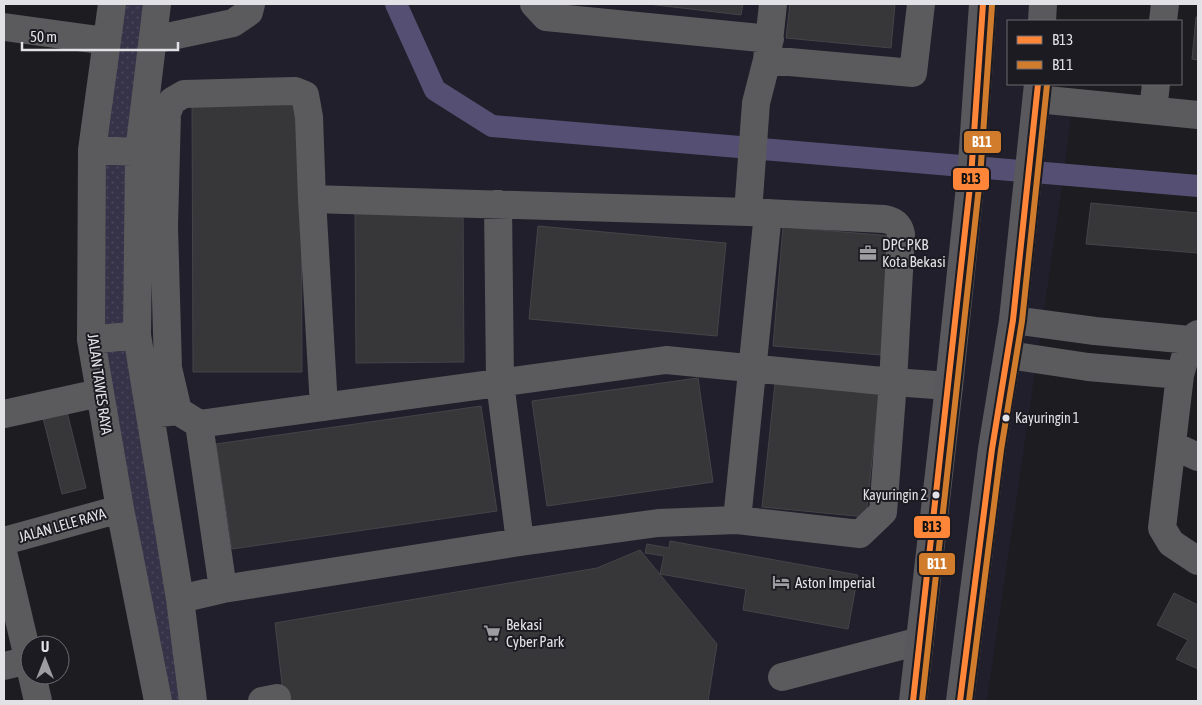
<svg xmlns="http://www.w3.org/2000/svg" width="1202" height="705" viewBox="0 0 1202 705" font-family="'Asap Condensed',sans-serif">
  <style>
    .built { fill: #201f2b }
    .grass { fill: url(#grass-dots) }
    .lines { fill: none; stroke-linecap: round; stroke-linejoin: round }
    .canal { stroke: #555073; stroke-width: 22 }
    .building { fill: #373639; stroke: #454448 }
    .minor { stroke: #5b5a5c; stroke-width: 28 }
    .highway { stroke: #59585c; stroke-width: 28 }
    .bus-1-casing { stroke: #1c1b22; stroke-width: 10 }
    .bus-2-casing { stroke: #1c1b22; stroke-width: 10 }
    .bus-1 { stroke: #ff8638; stroke-width: 6 }
    .bus-2 { stroke: #d17c2c; stroke-width: 6 }
    .bus-dot { fill: #e1e1e6; stroke: #1c1b22; stroke-width: 2 }
    .labels { text-anchor: middle; dominant-baseline: central; stroke-width: 4; stroke-linejoin: round; paint-order: stroke }
    .bus-label { font-size: 14px; fill: #e1e1e6; stroke: #1c1b22; text-anchor: start }
    .poi-label { font-size: 15px; fill: #e1e1e6; stroke: #1c1b22; text-anchor: start }
    .street-label { font-size: 15px; fill: #e1e1e6; stroke: #1c1b22 }
    .line-badge { stroke: #1c1b22; stroke-width: 2 }
    .badge-label { font-size: 14px; text-anchor: middle; font-weight: bold; fill: #fff }
    .pale-badge-label { font-size: 14px; text-anchor: middle; font-weight: bold; fill: #111 }
  </style>
  <defs>
    <pattern id="grass-dots" width="8" height="8" patternUnits="userSpaceOnUse" patternTransform="scale(1.25)"><rect width="8" height="8" fill="#363248"/><path d="M2 2h.1M6 6h.1" fill="none" stroke="#49465a" stroke-width="1.8" stroke-linecap="round"/></pattern>
  </defs>
  <rect width="100%" height="100%" fill="#1d1c21"/>
  <path class="built" d="M157,4H1043L1042,21H1008V84H1038L1073,102L1062,188L987,701H193L137,335Z"/>
  <path class="grass" d="M112,4H157L137,335L193,701H158L99,393L92,151Z"/>
  <g class="lines">
    <path class="canal" d="M396,4L435,90L492,126L1198,186"/>
  </g>
  <path class="building" d="M648,4H743L741,15Z
    M790,4H895L891,48L786,38Z
    M1196,17H1198V60L1192,59Z
    M192,98H301L302,372H193Z
    M1091,203L1198,213V253L1086,244Z
    M463,208L464,362L356,363L355,209Z
    M538,226L726,243L717,336L529,319Z
    M783,227L892,236L881,355L773,346Z
    M698,378L713,482L547,506L532,401Z
    M775,383L879,394L866,517L762,507Z
    M481,406L497,511L232,549L216,444Z
    M67,412L86,488L62,494L43,418Z
    M670,541L858,575L848,629L743,610L746,589L660,574L664,556L645,553L647,544L669,548Z
    M640,550L717,644L708,701H284L275,623L597,568Z
    M1174,593L1198,605V669L1176,659L1188,640L1157,625Z"/>
  <g class="lines">
    <path class="minor" d="M112,4L92,150L91,340L120,509L158,701
      M157,4L139,152L137,335L180,599L193,701
      M534,4L546,17L770,39
      M1163,21L1165,4
      M4,27L106,41
      M153,40L233,23L249,12L251,4
      M767,60L913,73L921,4
      M1037,99L1198,115
      M1153,110L1156,84
      M92,150L139,152
      M498,204L500,382L520,542
      M748,212L756,103L767,60L773,4
      M1013,320L1095,331L1190,340
      M1198,334L1190,340L1180,375L1162,528L1171,543L1198,561
      M91,340L137,335
      M1008,355L1088,367L1180,375
      M178,411L168,368L164,227L167,113L172,101L184,94L295,91L305,95L309,117L312,199L324,407
      M4,414L99,393
      M150,414L178,411L199,424L666,360L893,382L949,386
      M199,424L223,589
      M1172,445L1198,457
      M737,520L768,213
      M4,541L120,509
      M4,556L30,666
      M180,599L223,589L520,542L658,523L737,520L860,534L883,512L893,382L901,234C899,224 894,221 884,219L748,212L312,199
      M4,666L29,660
      M32,675L38,701
      M782,677L920,641
      M262,701L277,698"/>
    <path class="highway" d="M1042,21L1043,4
      M913,701L949,386L971,177L983,4
      M960,701L992,449L1013,320L1038,84"/>
    <g class="bus-1-casing">
      <path id="bus-1" d="M913,701L971,177L983,4
        M960,701L992,449L1013,320L1038,84"/>
    </g>
    <g class="bus-2-casing">
      <path id="bus-2" d="M922,701L980,178L992,5
        M969,701L1001,450L1022,321L1047,85"/>
    </g>
    <use href="#bus-1" class="bus-1"/>
    <use href="#bus-2" class="bus-2"/>
  </g>
  <defs>
    <g id="office-bare" transform="scale(1.35)"><path d="M-6-3h4V-5.5h4V-3h4V5H-6ZM-1-4.5V-3h2v-1.5ZM-6 0V1H6V0Z" fill="#9c9ca1" stroke="#1c1b22" stroke-width="2.5" paint-order="stroke"/></g>
    <g id="hotel-bare" transform="scale(1.35)"><path d="M-6-4.5h1.5V1H6V5H4.5V3h-9V5H-6ZM-4 0a1.8 1.8 0 1 1 3.6 0ZM.5 0V-2.5h3Q6-2.5 6 0Z" fill="#9c9ca1" stroke="#1c1b22" stroke-width="2.5" paint-order="stroke"/></g>
    <g id="supermarket-bare" transform="scale(1.35)"><path d="M-6-5.5h2.5l.6 2H6L4.5 2H-2.5L-4.4-4H-6ZM-1.5 3.2a1.3 1.3 0 1 0 .1 0ZM3 3.2a1.3 1.3 0 1 0 .1 0Z" fill="#9c9ca1" stroke="#1c1b22" stroke-width="2.5" paint-order="stroke"/></g>
  </defs>
  <g fill-rule="evenodd">
    <use href="#office-bare" x="868" y="253"/>
    <use href="#hotel-bare" x="781" y="582"/>
    <use href="#supermarket-bare" x="492" y="633"/>
  </g>
  <g class="bus-dot">
    <circle cx="1006" cy="418" r="4.5"/>
    <circle cx="936" cy="495" r="4.5"/>
  </g>
  <g class="labels">
    <g class="bus-label">
      <text x="1015" y="418">Kayuringin 1</text>
      <text x="927" y="495" text-anchor="end">Kayuringin 2</text>
    </g>
    <g class="poi-label">
      <text x="882" y="244">DPC PKB<tspan x="882" dy="17">Kota Bekasi</tspan></text>
      <text x="795" y="582">Aston Imperial</text>
      <text x="506" y="624">Bekasi<tspan x="506" dy="17">Cyber Park</tspan></text>
    </g>
    <g class="street-label">
      <text transform="translate(100 384) rotate(82)">JALAN TAWES RAYA</text>
      <text transform="translate(62 525) rotate(-16)">JALAN LELE RAYA</text>
    </g>
  </g>
  <g class="line-badge">
    <rect x="963" y="130" width="39" height="24" rx="5" fill="#d17c2c"/>
    <rect x="952" y="167" width="38" height="24" rx="5" fill="#ff8638"/>
    <rect x="913" y="515" width="38" height="24" rx="5" fill="#ff8638"/>
    <rect x="918" y="552" width="38" height="24" rx="5" fill="#d17c2c"/>
  </g>
  <g class="badge-label">
    <text x="982" y="147">B11</text>
    <text x="937" y="569">B11</text>
  </g>
  <g class="pale-badge-label">
    <text x="971" y="184">B13</text>
    <text x="932" y="532">B13</text>
  </g>
  <rect width="1202" height="705" fill="none" stroke="#e1e1e6" stroke-width="10"/>
  <rect x="1007" y="20" width="175" height="65" fill="#1c1b22" stroke="#6b6a70"/>
  <rect x="1017" y="36" width="25" height="8" fill="#ff8638" stroke="#6b6a70"/>
  <text x="1052" y="45" font-size="15" fill="#e1e1e6">B13</text>
  <rect x="1017" y="61" width="25" height="8" fill="#d17c2c" stroke="#6b6a70"/>
  <text x="1052" y="70" font-size="15" fill="#e1e1e6">B11</text>
  <g transform="translate(45 660)"><circle r="24" fill="#1c1b22" stroke="#6b6a70"/>
  <path d="M0-4L9 19L0 12L-9 19Z" fill="#9c9ca1"/>
  <text y="-8" font-size="14" font-weight="bold" text-anchor="middle" fill="#e1e1e6">U</text>
  </g>
  <path d="M22 42v8h156v-8" fill="none" stroke="#e1e1e6" stroke-width="2.5"/>
  <text x="30" y="42" font-size="15" fill="#e1e1e6" stroke="#1c1b22" stroke-width="4" paint-order="stroke">50 m</text>
</svg>
